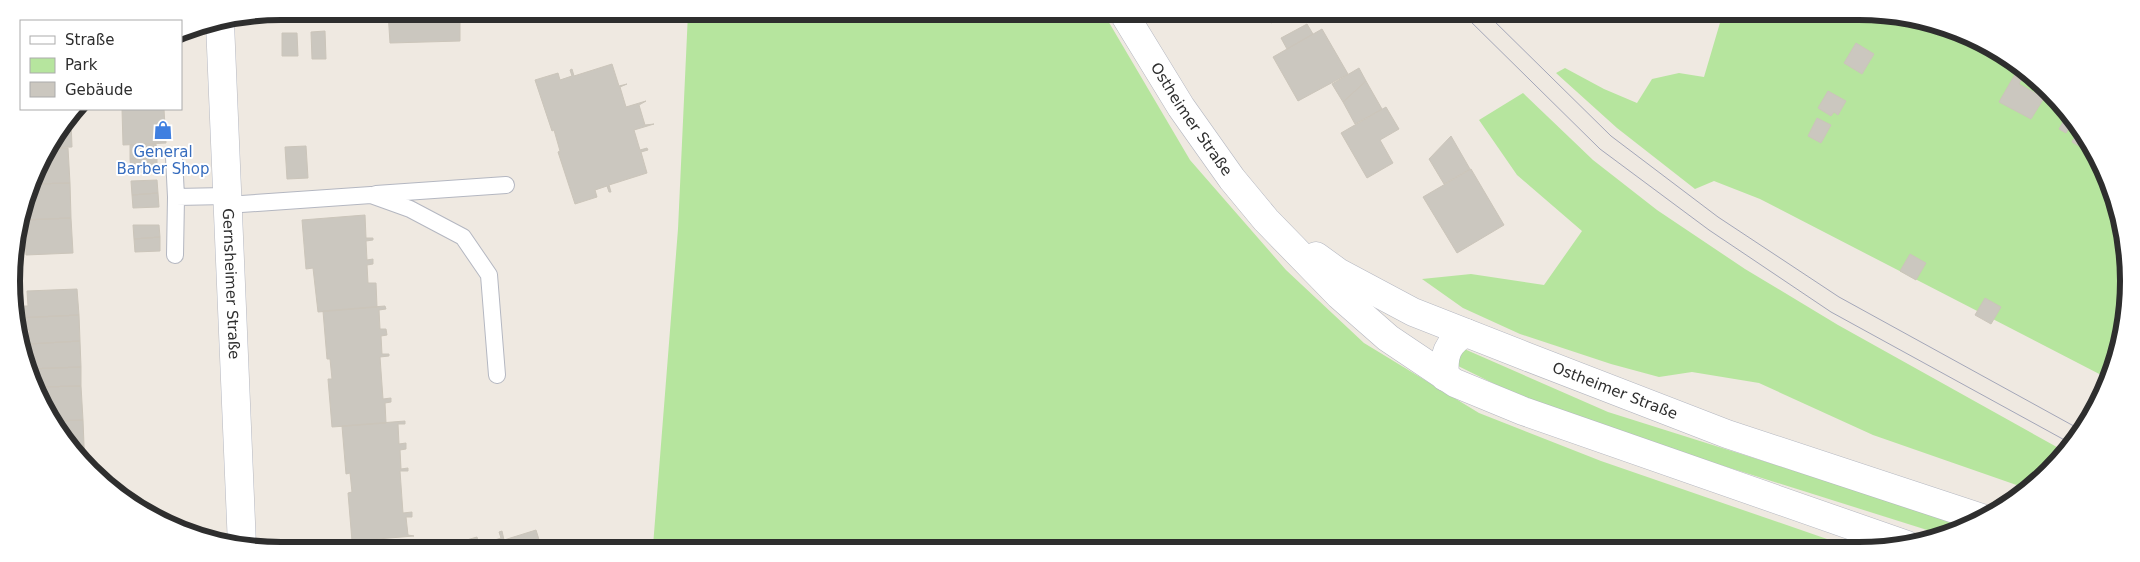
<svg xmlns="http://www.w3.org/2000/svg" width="2140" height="562" viewBox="0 0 2140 562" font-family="'DejaVu Sans',sans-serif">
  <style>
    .green { fill: #b6e59e }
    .building { fill: #cbc7bf; stroke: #cbc5ba }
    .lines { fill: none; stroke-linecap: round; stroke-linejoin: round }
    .lane-casing { stroke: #b4b7c1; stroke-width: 18 }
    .street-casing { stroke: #b4b7c1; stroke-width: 29 }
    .secondary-casing { stroke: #b4b7c1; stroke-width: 29 }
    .lane { stroke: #fff; stroke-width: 16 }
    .street { stroke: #fff; stroke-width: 28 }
    .secondary { stroke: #fff; stroke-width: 28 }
    .tram { stroke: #a3a6b8; stroke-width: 1 }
    .labels { text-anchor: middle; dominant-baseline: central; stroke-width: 4; stroke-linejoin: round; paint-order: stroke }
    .street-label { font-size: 15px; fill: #2e2e2e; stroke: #fff }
    .shop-label { font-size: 15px; fill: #366cbe; stroke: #fff }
    .rim { fill: none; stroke: #2e2e2e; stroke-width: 6 }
  </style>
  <rect width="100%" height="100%" fill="#efe9e1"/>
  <path class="green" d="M688,13L1104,14L1190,160L1286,270L1364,343L1479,413L1601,461L1853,548L653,546L678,229Z
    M1722,16H1911L2009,57L2083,131L2124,228V333L2107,378L1760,199L1714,181L1695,189L1617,128L1556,73L1565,68L1604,89L1637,103L1652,79L1679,73L1704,77Z
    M1523,93L1593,160L1657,210L1745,269L1838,325L2064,451L2037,484L2028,489L1873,435L1759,383L1692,372L1659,377L1611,364L1520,334L1463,308L1422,279L1471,274L1544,285L1582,231L1517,175L1479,120Z
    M1462,348L1608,412L1969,526L1962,530L1943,535L1616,432L1523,398L1454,364Z"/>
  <path class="building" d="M388,12H460V41L390,43Z
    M1226,14H1242L1230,21Z
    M1266,14H1286L1271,23Z
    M1307,24L1313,34L1287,49L1281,38Z
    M1322,29L1348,74L1298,101L1273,57Z
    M325,31L326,59H312L311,32Z
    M282,33H297L298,56H282Z
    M1856,43L1874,54L1862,74L1844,63Z
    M612,64L619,86L627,84L620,87L626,107L646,101L639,105L645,125L654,124L634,130L640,150L647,148L648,150L641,152L647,173L609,185L611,192H609L607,186L595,190L597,197L575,204L558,152L560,151L554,130L552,131L535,80L558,73L560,80L572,76L570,70L572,69L574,76Z
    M1359,68L1366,81L1343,102L1332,84Z
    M2018,69L2034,82L2032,86L2014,76Z
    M2014,76L2021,80L2019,84L2044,98L2031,119L1999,102Z
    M1366,81L1382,109L1355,124L1343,102Z
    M1828,91L1846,101L1838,115L1834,112L1831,116L1818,108Z
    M1386,107L1399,129L1380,140L1393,163L1367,178L1341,133Z
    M122,109H164L166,143L123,145Z
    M77,112L78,121H71L72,147L49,148Z
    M2067,115L2073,121L2066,133L2059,129Z
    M1817,118L1831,125L1821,143L1808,136Z
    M2080,128L2091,150L2090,152L2072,142Z
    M1451,136L1470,169L1444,184L1429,159Z
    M156,144L157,158L130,159V145Z
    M306,146L308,178L287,179L285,147Z
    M49,148H68L70,183L33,184L39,162Z
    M157,158V172L131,173L130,159Z
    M1471,169L1504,225L1457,253L1423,197Z
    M157,180L158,193L132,195L131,181Z
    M70,183L71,218L24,220L33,184Z
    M158,193L159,207L133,208L132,195Z
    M365,215L366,238H373V240L366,241L367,260L373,259V264L367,265L368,283H376L377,307L318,312L313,268L306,269L302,220Z
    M71,218L73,253L26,255L24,220Z
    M133,225H159L160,237L134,239Z
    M160,237V251L135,252L134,239Z
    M1910,254L1926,263L1916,280L1900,271Z
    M77,289L79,315L17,318L16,306H28L27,291Z
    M1985,298L2001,307L1991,324L1975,315Z
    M385,306L386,309L379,310L380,329H386L387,335L381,336L382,354H389V356L380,357L383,399L391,398V402L385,403L386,423L332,427L328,379H332L330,359H327L323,311Z
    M79,315L80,341L29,344V330H18L17,318Z
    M80,341L81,367L29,369L24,358H30L29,344Z
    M81,367V386L38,387L29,369Z
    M81,386L83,420L55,421L38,387Z
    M83,420L84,445L68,446L55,421Z
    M405,421V424H398L399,444L406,443V449L400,450L401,469L408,468V471H400L403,513L412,512V517H406L408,535L414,536L352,541L348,493L352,492L350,473L346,474L342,426Z
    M84,445L85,461L68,446Z
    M536,530L541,546H453V544L477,537L479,545L501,538L499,532L502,531L504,540Z"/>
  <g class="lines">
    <g class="lane-casing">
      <path id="lane" d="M174,157L176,197
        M376,194L506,185
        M227,205L371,195L410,209L463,237L489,275L497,375
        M175,255L176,197L226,196"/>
    </g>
    <g class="street-casing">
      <g id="street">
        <path id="s1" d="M220,23L242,546"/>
      </g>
    </g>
    <g class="secondary-casing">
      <g id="secondary">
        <path id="s2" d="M1124,14L1181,107L1232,179L1266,220L1339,295L1388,338L1455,383L1523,411L1907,545"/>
        <path id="s3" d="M1316,256L1338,272L1413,312L1525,356L1727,434L1982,518"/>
        <path d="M1445,377C1443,356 1447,342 1466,333"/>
      </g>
    </g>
    <use href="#lane" class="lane"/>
    <use href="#street" class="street"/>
    <use href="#secondary" class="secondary"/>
    <path class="tram" d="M1464,15L1600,149L1709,230L1831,312L2070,443
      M1488,15L1611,136L1718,217L1839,297L2081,430"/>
  </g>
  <defs>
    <g id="shop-bare" transform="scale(1.5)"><path d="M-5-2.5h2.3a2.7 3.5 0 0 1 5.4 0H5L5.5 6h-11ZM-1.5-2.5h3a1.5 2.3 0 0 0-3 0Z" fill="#3f7fe0" stroke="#fff" stroke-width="2.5" paint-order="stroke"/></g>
  </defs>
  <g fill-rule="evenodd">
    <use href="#shop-bare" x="163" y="130"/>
  </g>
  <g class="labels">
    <g class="street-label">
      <text stroke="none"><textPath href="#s2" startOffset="125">Ostheimer Straße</textPath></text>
      <text stroke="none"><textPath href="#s1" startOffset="261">Gernsheimer Straße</textPath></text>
      <text stroke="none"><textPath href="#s3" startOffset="329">Ostheimer Straße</textPath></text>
    </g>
    <g class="shop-label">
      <text x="163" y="152">General<tspan x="163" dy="17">Barber Shop</tspan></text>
    </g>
  </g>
  <path d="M0 0H2140V562H0ZM281 20H1859A261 261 0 0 1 2120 281V281A261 261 0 0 1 1859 542H281A261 261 0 0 1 20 281V281A261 261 0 0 1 281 20Z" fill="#fff" fill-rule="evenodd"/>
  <path class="rim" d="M281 20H1859A261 261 0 0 1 2120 281V281A261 261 0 0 1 1859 542H281A261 261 0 0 1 20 281V281A261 261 0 0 1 281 20Z"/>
  <rect x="20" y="20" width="162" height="90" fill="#ffffff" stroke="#ababab"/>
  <rect x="30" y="36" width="25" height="8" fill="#ffffff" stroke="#ababab"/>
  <text x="65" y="45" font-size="15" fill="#2e2e2e">Straße</text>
  <rect x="30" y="58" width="25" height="15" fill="#b6e59e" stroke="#ababab"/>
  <text x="65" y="70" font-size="15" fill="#2e2e2e">Park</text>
  <rect x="30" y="82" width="25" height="15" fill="#cbc7bf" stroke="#ababab"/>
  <text x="65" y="95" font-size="15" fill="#2e2e2e">Gebäude</text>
</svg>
